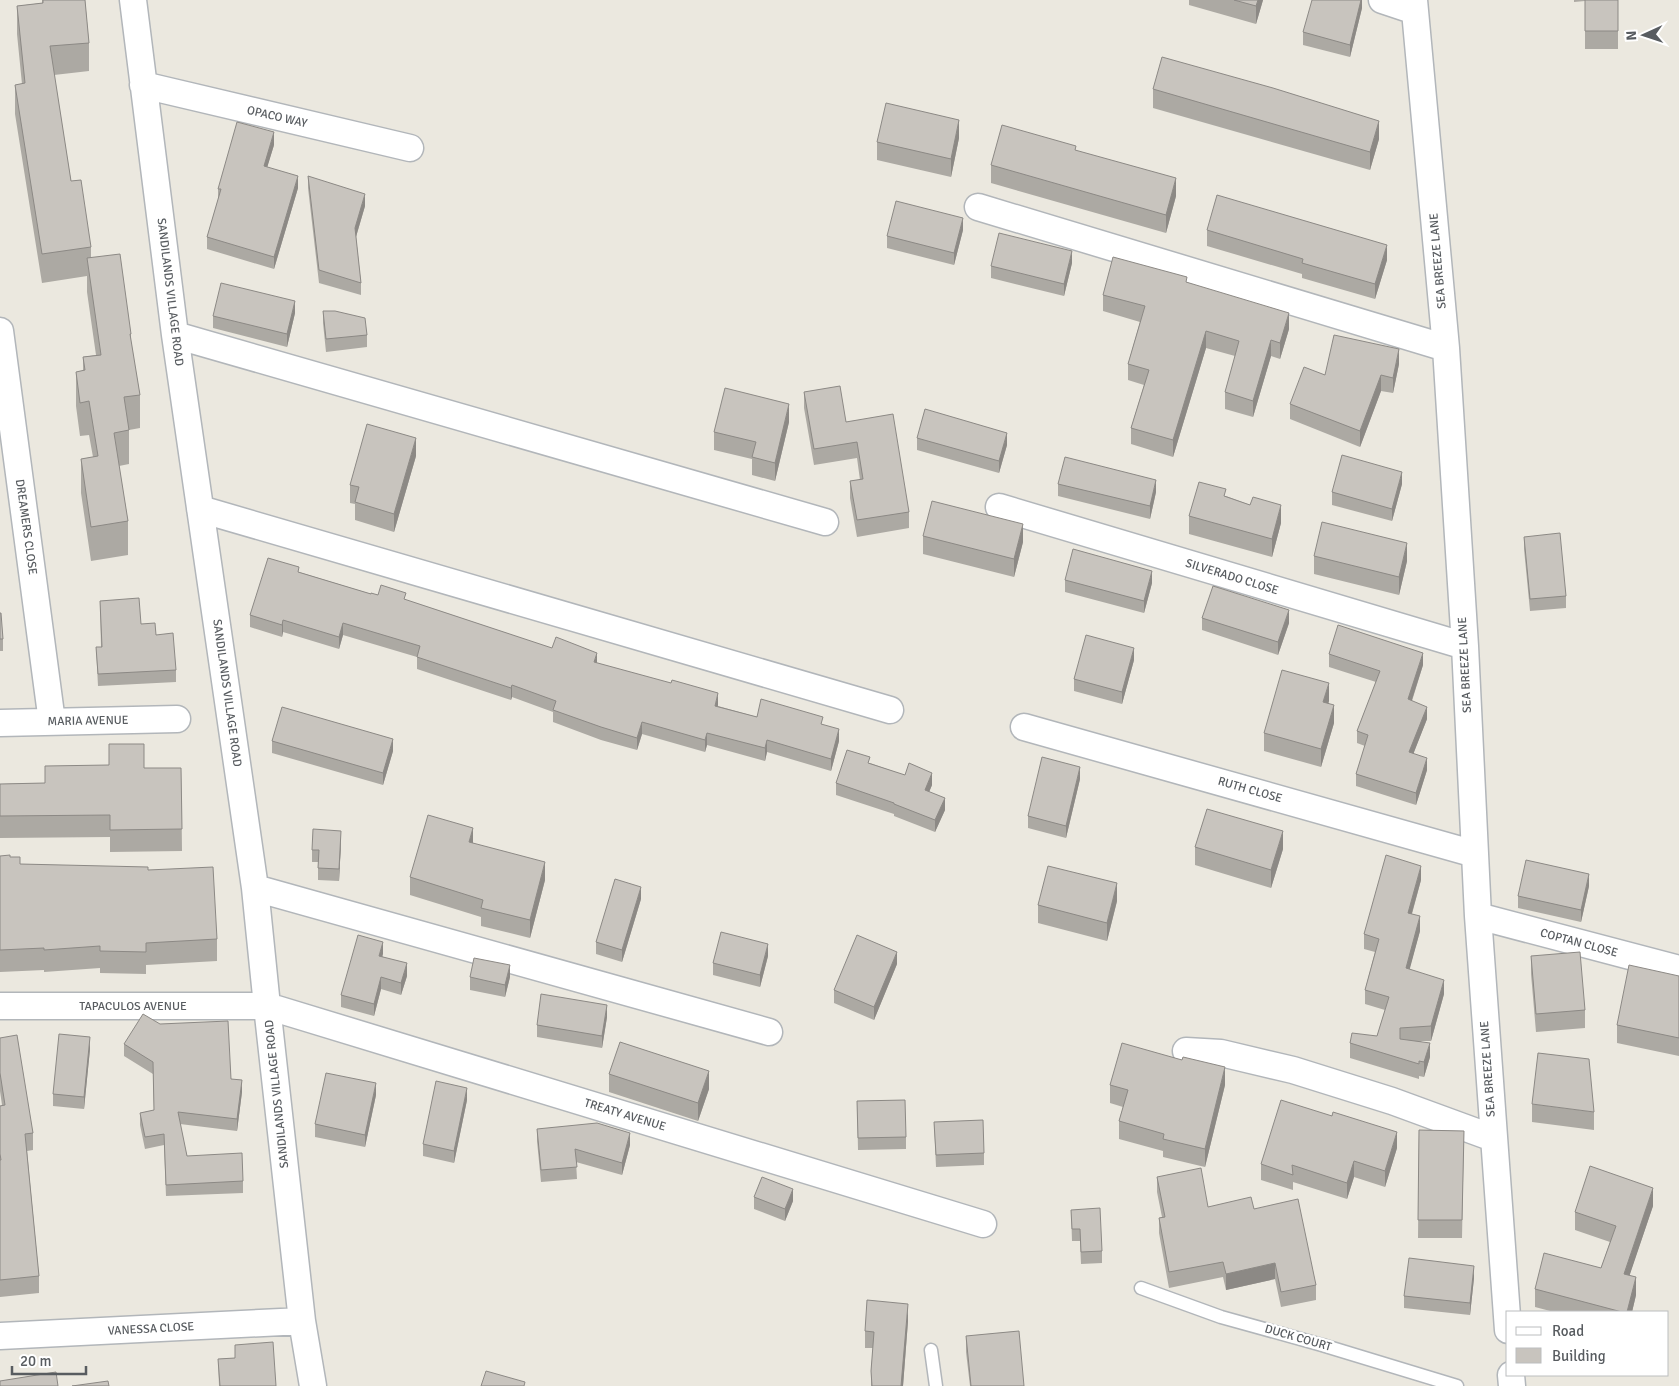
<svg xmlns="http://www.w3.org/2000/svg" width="1679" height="1386" viewBox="0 0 1679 1386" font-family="Signika,sans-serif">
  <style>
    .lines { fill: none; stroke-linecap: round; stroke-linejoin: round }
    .service-casing { stroke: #b2b6ba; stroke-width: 15 }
    .minor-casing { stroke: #b2b6ba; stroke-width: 29 }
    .service { stroke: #fff; stroke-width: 12 }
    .minor { stroke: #fff; stroke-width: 26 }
    .wall { fill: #aca9a3 }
    .shaded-wall { fill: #8c8985 }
    .building { fill: #c8c4be; stroke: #8c8985 }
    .labels { text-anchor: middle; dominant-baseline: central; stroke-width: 4.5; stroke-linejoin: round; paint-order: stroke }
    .street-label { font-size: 12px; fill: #585c60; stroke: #fff }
  </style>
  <rect width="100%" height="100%" fill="#ebe8df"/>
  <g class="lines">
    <g class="service-casing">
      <path id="service" d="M1141,1288L1221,1317L1322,1345L1457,1386
        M931,1350L936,1386"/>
    </g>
    <g class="minor-casing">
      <path id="minor" d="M133,0L175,335L255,888L267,1006L302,1321L313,1386
        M1382,0L1415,11
        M1414,0L1446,348L1465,646L1478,916L1508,1330
        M143,85L410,148
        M978,207L1446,348
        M0,331L52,722
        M175,335L825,522
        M999,507L1465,646
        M200,509L890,710
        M0,723L177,719
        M1024,727L1475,854
        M255,888L769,1032
        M1478,916L1679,969
        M0,1006H267L983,1224
        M1186,1051L1221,1053L1293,1070L1392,1101L1493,1138
        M0,1336L302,1321
        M1511,1375L1512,1386"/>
    </g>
    <use href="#service" class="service"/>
    <use href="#minor" class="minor"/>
  </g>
  <path class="wall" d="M42,0H85L89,43V71L54,75L71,181L91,247V258L131,334V343L140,395V428L129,430V464L119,466L128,521V555L91,561L81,493V459L93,457L89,435L80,436L76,406V372L83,371V357L96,355L87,292V276L42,283L15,114V85L22,84L17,34V6L42,3Z
    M1189,0H1263L1256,24L1189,5Z
    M1362,0V8L1350,57L1303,45V32Z
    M1574,0H1618V49H1585V1L1574,2Z
    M1153,89L1379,139L1370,170L1153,108Z
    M959,138L951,177L877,160V142Z
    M274,145L267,167L298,188L274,269L207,249V237L218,200V189Z
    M991,165L1176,196L1166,233L991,183Z
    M308,176L365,206L356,237L361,283V295L319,283L308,188Z
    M963,230L954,265L887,248V236Z
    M1207,230L1387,260L1375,299L1302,278V274L1207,246Z
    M1072,263L1064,296L991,278V266Z
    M1187,282L1289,329L1280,359L1271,356L1253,417L1225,409V392L1235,356L1206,348L1173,457L1131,444V428L1144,385L1128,380V364L1140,322L1103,311V295Z
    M323,311L367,335V347L326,352L323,323Z
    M295,313L287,347L213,328V316Z
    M1399,364L1393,393L1381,391L1360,447L1290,419V404L1325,375Z
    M804,392L846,422L909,512V528L857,537L850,498V481L860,480L857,458L814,465L804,408Z
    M789,422L775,481L752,475V459L714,450V432Z
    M917,438L1007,445L999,473L917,450Z
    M416,456L394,532L355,520V504L350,503V485Z
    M1058,484L1156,492L1150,519L1058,496Z
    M1402,484L1392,521L1332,505V492Z
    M1226,496L1250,505L1281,523L1272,557L1189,534V516Z
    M923,536L1023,542L1014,577L923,554Z
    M1524,537L1566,596V608L1530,611L1524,549Z
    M1314,556L1407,561L1399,595L1314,574Z
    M299,572L371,594L406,600L597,663L718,705V706L757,717L823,725L839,741L831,771L767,752L765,761L707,745L705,752L642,734L637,750L601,740L553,722V712L512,697L511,700L417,669V657L343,635L339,649L283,632L282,637L250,627V615Z
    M1065,580L1152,583L1144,613L1065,592Z
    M100,601L141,624L156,635L176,670V682L98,686L96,647H101Z
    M0,613L3,639V651H0Z
    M1202,618L1289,623L1278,655L1202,630Z
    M1329,654L1423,665L1412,701L1427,719L1413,754L1427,770L1416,805L1356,786V774L1365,746L1357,743V731L1376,682L1329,667Z
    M1134,660L1122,704L1074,691V679Z
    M1329,701L1328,704L1334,723L1321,767L1264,751V733Z
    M272,741L393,751L383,785L272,753Z
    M870,763L932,785L929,792L945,810L935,832L894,816V814L836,795V783Z
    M144,768H181L182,851L110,852V837L0,838V784L45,783Z
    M1080,779L1066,838L1028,828V816Z
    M341,843L339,881L318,880V862H312V850Z
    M473,843L545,880L530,938L481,926V917L410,895V877Z
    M1195,847L1283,849L1271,888L1195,865Z
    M0,856L10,857L20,864L148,870L217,939V961L146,965V974L100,973V968L44,972V970L0,972Z
    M1421,880L1412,914L1420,931L1409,970L1444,994L1431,1041H1421L1430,1057L1424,1077L1419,1076V1079L1350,1058V1043L1377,1036L1385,1010L1365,1004V990L1375,952L1364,949V934Z
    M1589,886L1581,922L1518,908V896Z
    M641,899L622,962L596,954V942Z
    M1117,901L1107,941L1038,923V905Z
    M383,954L382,956L407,976L401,995L381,989L374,1016L341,1007V995Z
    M768,956L760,987L713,975V963Z
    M1531,956L1585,1010V1028L1536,1032L1531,974Z
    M897,964L874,1020L834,1003V990Z
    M1679,976V1056L1617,1043V1025Z
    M470,977H510L505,997L470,990Z
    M607,1017L602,1048L537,1037V1025Z
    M0,1038L33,1133V1150L27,1151L39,1276V1293L0,1297V1106L2,1105L0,1091Z
    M124,1044L231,1079L242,1092L237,1131L180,1124L187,1156L243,1181V1193L166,1196L164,1145L145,1149L140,1125V1113L154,1110L153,1074L124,1056Z
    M90,1049L84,1109L53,1106V1094Z
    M1182,1060L1225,1085L1205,1167L1163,1157V1151L1119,1139V1121L1123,1107L1110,1103V1085Z
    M609,1074L709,1089L698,1121L609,1092Z
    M376,1095L365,1147L315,1137V1124Z
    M467,1100L454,1163L423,1156V1144Z
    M857,1101L906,1137V1149L858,1150Z
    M1532,1104L1594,1112V1130L1532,1122Z
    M934,1122L984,1153V1165L936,1167Z
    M537,1129L630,1145L622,1175L576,1162L577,1179L541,1182L537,1141Z
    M1419,1130L1464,1131L1462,1238H1418Z
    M1397,1148L1385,1187L1354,1177L1347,1199L1293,1182V1190L1261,1180V1164Z
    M1157,1177L1208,1207L1254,1209L1316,1285V1300L1281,1307L1275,1279L1226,1290L1223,1277L1169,1288L1159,1233V1218L1162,1217L1157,1192Z
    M754,1197L793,1201L785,1221L754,1209Z
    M1653,1206L1629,1276L1636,1295L1632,1312H1554L1535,1307V1289L1601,1268L1610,1242L1575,1230V1212Z
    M1071,1210L1102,1251V1263L1081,1264L1080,1241H1072Z
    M1474,1278L1470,1315L1404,1308V1296Z
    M908,1321L903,1386H871V1371L873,1348H865V1331Z
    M966,1336L1024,1386H970L966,1352Z
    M235,1345L276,1386H219L218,1359L235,1358Z"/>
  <path class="shaded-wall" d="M1258,0H1263L1256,24V6Z
    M1361,0H1362V8L1350,57V45Z
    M959,120V138L951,177V159Z
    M1379,121V139L1370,170V152Z
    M274,132V145L264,178V166Z
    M298,176V188L274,269V257Z
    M1176,178V196L1166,233V215Z
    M365,194V206L355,240V228Z
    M963,218V230L954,265V253Z
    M1387,245V260L1375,299V284Z
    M1072,251V263L1064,296V284Z
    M295,301V313L287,347V334Z
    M1289,313V329L1280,359V343Z
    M1206,331V348L1173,457V440Z
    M1271,340V356L1253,417V401Z
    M1399,349V364L1393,393V378Z
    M1381,375V391L1360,447V431Z
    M789,404V422L775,481V463Z
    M1007,433V445L999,473V461Z
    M416,438V456L394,532V514Z
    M1402,472V484L1392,521V509Z
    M1156,480V492L1150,519V506Z
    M1281,505V523L1272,557V539Z
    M1023,524V542L1014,577V559Z
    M1407,543V561L1399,595V577Z
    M1152,571V583L1144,613V601Z
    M1289,610V623L1278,655V642Z
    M283,620V632L282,637V625Z
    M343,623V635L339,649V637Z
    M1134,648V660L1122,704V692Z
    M597,653V665L594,662Z
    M1423,653V665L1408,712V699Z
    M1329,683V701L1323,720V702Z
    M512,685V697L511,700V688Z
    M718,693V705L715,718V706Z
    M1334,705V723L1321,767V749Z
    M1427,707V719L1409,765V752Z
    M642,722V734L637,750V738Z
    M839,729V741L831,771V759Z
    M707,733V745L705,752V740Z
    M393,739V751L383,785V773Z
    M767,740V752L765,761V748Z
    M1427,758V770L1416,805V793Z
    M1080,767V779L1066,838V826Z
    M932,773V785L925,802V790Z
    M945,798V810L935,832V820Z
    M473,828V846L469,842Z
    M341,831V843L339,881V869Z
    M1283,831V849L1271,888V870Z
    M545,862V880L530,938V920Z
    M1421,866V880L1408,927V913Z
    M1589,874V886L1581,922V910Z
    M1117,883V901L1107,941V923Z
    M641,887V899L622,962V950Z
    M1420,916V931L1406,983V968Z
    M383,942V954L379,968V956Z
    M768,944V956L760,987V975Z
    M897,952V964L874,1020V1007Z
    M407,963V976L401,995V983Z
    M510,965V977L505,997V985Z
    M381,977V989L374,1016V1004Z
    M1444,980V994L1431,1041V1026Z
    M607,1005V1017L602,1048V1036Z
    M90,1037V1049L84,1109V1097Z
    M1430,1043V1057L1424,1077V1062Z
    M1225,1067V1085L1205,1167V1149Z
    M709,1071V1089L698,1121V1103Z
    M242,1080V1092L237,1131V1119Z
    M376,1083V1095L365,1147V1135Z
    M467,1088V1100L454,1163V1151Z
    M1397,1132V1148L1385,1187V1171Z
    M630,1133V1145L622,1175V1163Z
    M1354,1161V1177L1347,1199V1183Z
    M1653,1188V1206L1624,1292V1274Z
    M793,1189V1201L785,1221V1209Z
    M1275,1263V1279L1226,1290V1274Z
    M1474,1266V1278L1470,1315V1303Z
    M1636,1277V1295L1632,1312H1627Z
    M908,1304V1321L903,1386H901Z"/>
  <path class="building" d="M43,0H85L89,43L50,46L71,181L81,180L91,247L42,254L15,85L25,83L17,6L43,3Z
    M1234,0H1258L1256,6Z
    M1312,0H1361L1350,45L1303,32Z
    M1585,0H1618V31H1585Z
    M1162,57L1273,88L1379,121L1370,152L1153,89Z
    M886,103L959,120L951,159L877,142Z
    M237,122L274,132L264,166L298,176L274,257L207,237L221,189H218Z
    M1002,125L1076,146L1075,150L1176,178L1166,215L991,165Z
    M308,176L365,194L355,228L361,283L319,270Z
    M1217,195L1387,245L1375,284L1302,263L1303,259L1207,230Z
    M896,201L963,218L954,253L887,236Z
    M999,233L1072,251L1064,284L991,266Z
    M120,254L131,334H130L140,395L124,397L129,430L114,433L128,521L91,527L81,459L98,456L89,401L80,403L76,372L85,370L83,357L101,355L87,258Z
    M1113,257L1187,277L1186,282L1289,313L1280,343L1271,340L1253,401L1225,392L1239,341L1206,331L1173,440L1131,428L1149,370L1128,364L1145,306L1103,295Z
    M221,283L295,301L287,334L213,316Z
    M323,311H335L365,318L367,335L326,339Z
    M1334,335L1399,349L1393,378L1381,375L1360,431L1290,404L1304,367L1325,375Z
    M840,386L846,422L893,414L909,512L857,520L850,481L863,479L857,442L814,449L804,392Z
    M725,388L789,404L775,463L752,457L756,442L714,432Z
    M925,409L1007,433L999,461L917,438Z
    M367,424L416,438L394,514L355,502L359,487L350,485Z
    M1342,455L1402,472L1392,509L1332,492Z
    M1065,457L1156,480L1150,506L1058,484Z
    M1199,482L1226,489L1224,496L1250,505L1253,497L1281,505L1272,539L1189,516Z
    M932,501L1023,524L1014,559L923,536Z
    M1322,522L1407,543L1399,577L1314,556Z
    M1560,533L1566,596L1530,599L1524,537Z
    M1073,549L1152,571L1144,601L1065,580Z
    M268,558L299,567L298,572L371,594V593L378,595L381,585L406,593L404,599L552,648L556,637L597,653L594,662L671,683L672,680L718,693L715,706L757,717L761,699L823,717L821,724L839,729L831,759L767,740L765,748L707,733L705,740L642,722L637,738L601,727L553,710L556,701L512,685L511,688L417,657L420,646L343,623L339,637L283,620L282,625L250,615Z
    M1213,586L1289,610L1278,642L1202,618Z
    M139,598L141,624L155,623L156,635L173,633L176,670L98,674L96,647H102L100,601Z
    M0,613H1L3,639H0Z
    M1338,625L1423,653L1408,699L1427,707L1409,752L1427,758L1416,793L1356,774L1368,735L1357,731L1380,671L1329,654Z
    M1086,635L1134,648L1122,692L1074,679Z
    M1282,670L1329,683L1323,702L1334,705L1321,749L1264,733Z
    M282,707L393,739L383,773L272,741Z
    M109,744H144V768H181L182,829L110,830V815L0,816V784L45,783V766L109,765Z
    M847,750L870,757L868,763L905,775L909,763L932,773L925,790L945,798L935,820L894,804V803L836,783Z
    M1042,757L1080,767L1066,826L1028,816Z
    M1207,809L1283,831L1271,870L1195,847Z
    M428,815L473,828L469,842L545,862L530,920L481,908L483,900L410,877Z
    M313,829L341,831L339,869L318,868L319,850H312Z
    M10,855V857H20V864L148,867V870L213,867L217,939L146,943V952L100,951V946L44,950V948L0,950V856Z
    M1386,855L1421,866L1408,913L1420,916L1406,968L1444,980L1431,1026L1400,1028V1039L1430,1043L1424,1062L1419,1061V1064L1350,1043L1352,1033L1377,1036L1389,997L1365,990L1379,939L1364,934Z
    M1526,860L1589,874L1581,910L1518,896Z
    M1048,866L1117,883L1107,923L1038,905Z
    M615,879L641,887L622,950L596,942Z
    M721,932L768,944L760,975L713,963Z
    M358,935L383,942L379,956L407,963L401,983L381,977L374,1004L341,995Z
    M857,935L897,952L874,1007L834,990Z
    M1580,952L1585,1010L1536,1014L1531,956Z
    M474,958L510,965L505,985L470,977Z
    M1629,965L1679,976V1038L1617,1025Z
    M541,994L607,1005L602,1036L537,1025Z
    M143,1014L160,1024L228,1021L231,1079L242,1080L237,1119L178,1112L187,1156L242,1153L243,1181L166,1185L164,1134L145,1137L140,1113L154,1110L153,1062L124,1044Z
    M59,1034L90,1037L84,1097L53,1094Z
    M17,1035L33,1133L25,1134L39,1276L0,1280V1160H1L0,1154V1106L5,1105L0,1073V1038Z
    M620,1042L709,1071L698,1103L609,1074Z
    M1122,1043L1182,1060L1183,1057L1225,1067L1205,1149L1163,1139L1164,1134L1119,1121L1128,1090L1110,1085Z
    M1538,1053L1589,1059L1594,1112L1532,1104Z
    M326,1073L376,1083L365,1135L315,1124Z
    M436,1081L467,1088L454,1151L423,1144Z
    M905,1100L906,1137L858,1138L857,1101Z
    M1281,1100L1332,1116L1333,1112L1397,1132L1385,1171L1354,1161L1347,1183L1292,1165L1293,1175L1261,1164Z
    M983,1120L984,1153L936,1155L934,1122Z
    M597,1123L630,1133L622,1163L575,1149L577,1167L541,1170L537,1129Z
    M1419,1130L1464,1131L1462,1220H1418Z
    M1590,1166L1653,1188L1624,1274L1636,1277L1627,1312H1622L1535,1289L1544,1253L1601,1268L1616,1226L1575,1212Z
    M1201,1168L1208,1207L1251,1197L1254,1209L1298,1199L1316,1285L1281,1292L1275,1263L1226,1274L1223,1262L1169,1272L1159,1218L1165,1217L1157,1177Z
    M762,1177L793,1189L785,1209L754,1197Z
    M1100,1208L1102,1251L1081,1252L1080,1229H1072L1071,1210Z
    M1409,1258L1474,1266L1470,1303L1404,1296Z
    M867,1300L908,1304L901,1386H872L871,1371L874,1332L865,1331Z
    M1019,1331L1024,1386H971L966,1336Z
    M273,1342L276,1386H220L218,1359L235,1358V1345Z
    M486,1371L525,1382L524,1386H481Z
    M56,1372L58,1386H0V1381Z
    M108,1381L109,1386H72Z"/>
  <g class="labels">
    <g class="street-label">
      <text transform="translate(277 117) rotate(13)">OPACO WAY</text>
      <text transform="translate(1438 261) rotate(-95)">SEA BREEZE LANE</text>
      <text transform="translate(170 292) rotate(83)">SANDILANDS VILLAGE ROAD</text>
      <text transform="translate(26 527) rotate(82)">DREAMERS CLOSE</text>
      <text transform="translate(1232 577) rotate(17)">SILVERADO CLOSE</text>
      <text transform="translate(1465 665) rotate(-93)">SEA BREEZE LANE</text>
      <text transform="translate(227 693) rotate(82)">SANDILANDS VILLAGE ROAD</text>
      <text transform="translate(88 721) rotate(-1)">MARIA AVENUE</text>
      <text transform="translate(1250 790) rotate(16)">RUTH CLOSE</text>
      <text transform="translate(1579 943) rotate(15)">COPTAN CLOSE</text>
      <text x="133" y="1006">TAPACULOS AVENUE</text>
      <text transform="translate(1488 1069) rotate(-94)">SEA BREEZE LANE</text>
      <text transform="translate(277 1094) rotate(-96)">SANDILANDS VILLAGE ROAD</text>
      <text transform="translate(625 1115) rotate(17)">TREATY AVENUE</text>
      <text transform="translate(151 1329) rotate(-3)">VANESSA CLOSE</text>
      <text transform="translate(1298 1338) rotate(16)">DUCK COURT</text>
    </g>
  </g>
  <rect x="1506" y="1311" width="162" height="65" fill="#ffffff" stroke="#bcbebf"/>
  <rect x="1516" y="1327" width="25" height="8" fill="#ffffff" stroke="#bcbebf"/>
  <text x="1552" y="1336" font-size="15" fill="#585c60">Road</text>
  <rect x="1516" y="1348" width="25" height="15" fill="#c8c4be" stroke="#bcbebf"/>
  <text x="1552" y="1361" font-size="15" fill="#585c60">Building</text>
  <g transform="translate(1644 35) rotate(267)" stroke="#ffffff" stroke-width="4" paint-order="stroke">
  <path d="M0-4L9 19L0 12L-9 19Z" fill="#585c60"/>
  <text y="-8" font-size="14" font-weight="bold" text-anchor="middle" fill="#585c60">N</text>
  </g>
  <path d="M12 1366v8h74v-8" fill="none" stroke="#585c60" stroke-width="2.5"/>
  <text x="20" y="1366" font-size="15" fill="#585c60" stroke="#ffffff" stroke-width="4" paint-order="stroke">20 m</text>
</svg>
